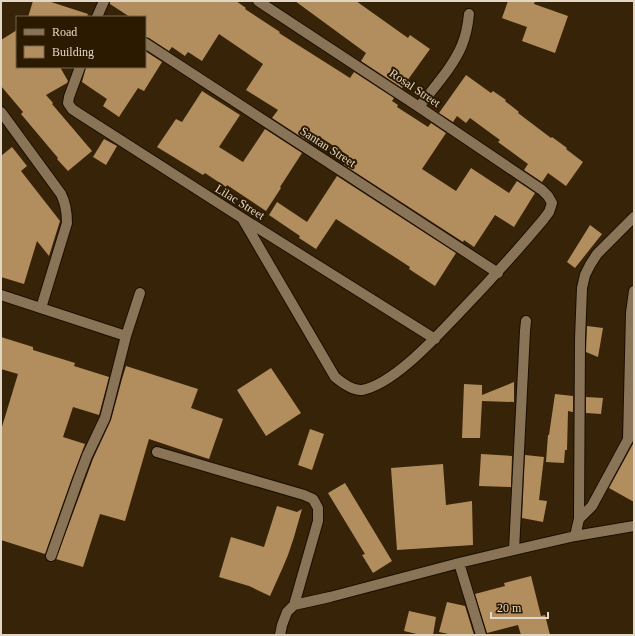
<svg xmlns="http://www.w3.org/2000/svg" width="635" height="636" viewBox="0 0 635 636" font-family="Georgia,serif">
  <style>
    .building { fill: #b28e5e }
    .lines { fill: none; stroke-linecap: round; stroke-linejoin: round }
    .minor-casing { stroke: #1b0e00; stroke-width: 12 }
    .minor { stroke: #8a7457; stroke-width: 10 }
    .labels { text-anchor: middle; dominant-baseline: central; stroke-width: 4; stroke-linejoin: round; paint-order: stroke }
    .street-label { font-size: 12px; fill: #e2d6c6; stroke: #2c1a00 }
  </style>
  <rect width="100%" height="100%" fill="#372408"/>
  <path class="building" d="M33,1H48L88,14L87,17H28Z
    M110,1H236L246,8L245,9L280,32L279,33L350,78L354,72L394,98L392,101L398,105L397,107L428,127L431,123L446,133L422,169L456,191L471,168L509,193L517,181L535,193L514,227L495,215L474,247L464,240L463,242L344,165L349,158L348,157L349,156L320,137L318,139L314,135L309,142L272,118L278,110L246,90L263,64L219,34L202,61L188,52L185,56L172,47L169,51L149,38L145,37V17H130L110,4Z
    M295,1H356L408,38L410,35L430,49L402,88L361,61L366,53Z
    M508,1H535L534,4L568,16L555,53L522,41L527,27L502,18Z
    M17,30V67H60L68,81L67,83L46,95L53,103L52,104L92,151L68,171L57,159L58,158L21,114L23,112L1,86V40Z
    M145,51L162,62L144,91L138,88L119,117L103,106L107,99L82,82L86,67H145Z
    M466,75L491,93L493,91L506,100L505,101L519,112L518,113L551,138L552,137L567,148L566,149L583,162L566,186L548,173L542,182L524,170L528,164L498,142L500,140L470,118L466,123L457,116L453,122L439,113Z
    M202,91L240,115L219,147L243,162L265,129L302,153L280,187L281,188L266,211L227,185L226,187L205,173L203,175L157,147L176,119L182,122Z
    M104,139L117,146L106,165L93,157Z
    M12,147L27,166L21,171L60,221L49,256L37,241L24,284L1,277V156Z
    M337,176L456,253L435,286L409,269L410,267L336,219L316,249L299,238L300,236L269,215L277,202L307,222Z
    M590,225L602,234L575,268L567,262Z
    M587,326L603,328L598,357L586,352Z
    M1,337L33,347V350L75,363L74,366L109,377L99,415L73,407L63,437L85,444L72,478L45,554L1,540V430L18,374L1,369Z
    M126,366L198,389L191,408L223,419L209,459L149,439L125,521L100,514L83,567L56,559L93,459L111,420L122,379Z
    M271,368L301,413L266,436L237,390Z
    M514,382V402L482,401L480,438H462L464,384L482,385V395Z
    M555,394L573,396V412L568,411L567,450H565L564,463L546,462L548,435H549Z
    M586,397L603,398L601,414L586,413Z
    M310,429L324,434L312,470L298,465Z
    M634,442V502L609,488Z
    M481,454L512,456L511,487L479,486Z
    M525,455L544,457L539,500L547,501L543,522L522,518Z
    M443,464L446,505L472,501L473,545L397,550L391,468Z
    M345,483L392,561L373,573L362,555L365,554L328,493Z
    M277,506L297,512L302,509L294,537L288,555L283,567L270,596L249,586L219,577L231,537L264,547Z
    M531,576L541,616L545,615L550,635H521L518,625L487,633L475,594L505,586L504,583Z
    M447,602L465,606L474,635H453L439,632Z
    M409,611L436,617L433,635H421L404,631Z"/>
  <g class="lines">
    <g class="minor-casing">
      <path id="minor" d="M97,17L104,1
        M145,43L498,273
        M80,67L69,97L68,103L72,109L78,113L242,218L435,339
        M419,107C434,87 453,67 462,45C466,35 468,24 469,14
        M1,112L61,194C66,204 67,212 67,223L41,308
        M242,218L335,377C341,382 353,391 362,390C394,384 436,337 459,313C488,283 516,252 543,220L549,212L552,203L548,196L542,190L419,107L258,1
        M1,295L126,336
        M628,440L631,313L634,291
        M157,452L304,495L313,499L318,508V521L294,605
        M579,519L592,506L631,434
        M575,536L579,519L580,339L582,288L585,275L590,265L597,254L634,217
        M514,550L525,331L526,321
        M51,556L78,480L87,456L105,418L110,399L126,336L140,293
        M459,563L481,635
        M280,635L282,625L287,612L294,605L330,597L459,563L514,550L575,536L634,526"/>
    </g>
    <use href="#minor" class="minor"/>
  </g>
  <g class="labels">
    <g class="street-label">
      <text transform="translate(415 88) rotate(34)">Rosal Street</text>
      <text transform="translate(328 147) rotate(33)">Santan Street</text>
      <text transform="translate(240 202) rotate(32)">Lilac Street</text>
    </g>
  </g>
  <rect width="635" height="636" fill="none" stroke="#e2d6c6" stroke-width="4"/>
  <rect x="16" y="16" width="130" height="52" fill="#2c1a00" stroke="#75654f"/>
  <rect x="24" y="29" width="20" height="6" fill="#8a7457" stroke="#75654f"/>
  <text x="52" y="36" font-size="12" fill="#e2d6c6">Road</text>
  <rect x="24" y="46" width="20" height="12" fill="#b28e5e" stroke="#75654f"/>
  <text x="52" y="56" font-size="12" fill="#e2d6c6">Building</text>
  <path d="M491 612v6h57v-6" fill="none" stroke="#e2d6c6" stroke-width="2"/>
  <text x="497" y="612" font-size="12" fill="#e2d6c6" stroke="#2c1a00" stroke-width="3" paint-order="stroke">20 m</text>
</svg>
